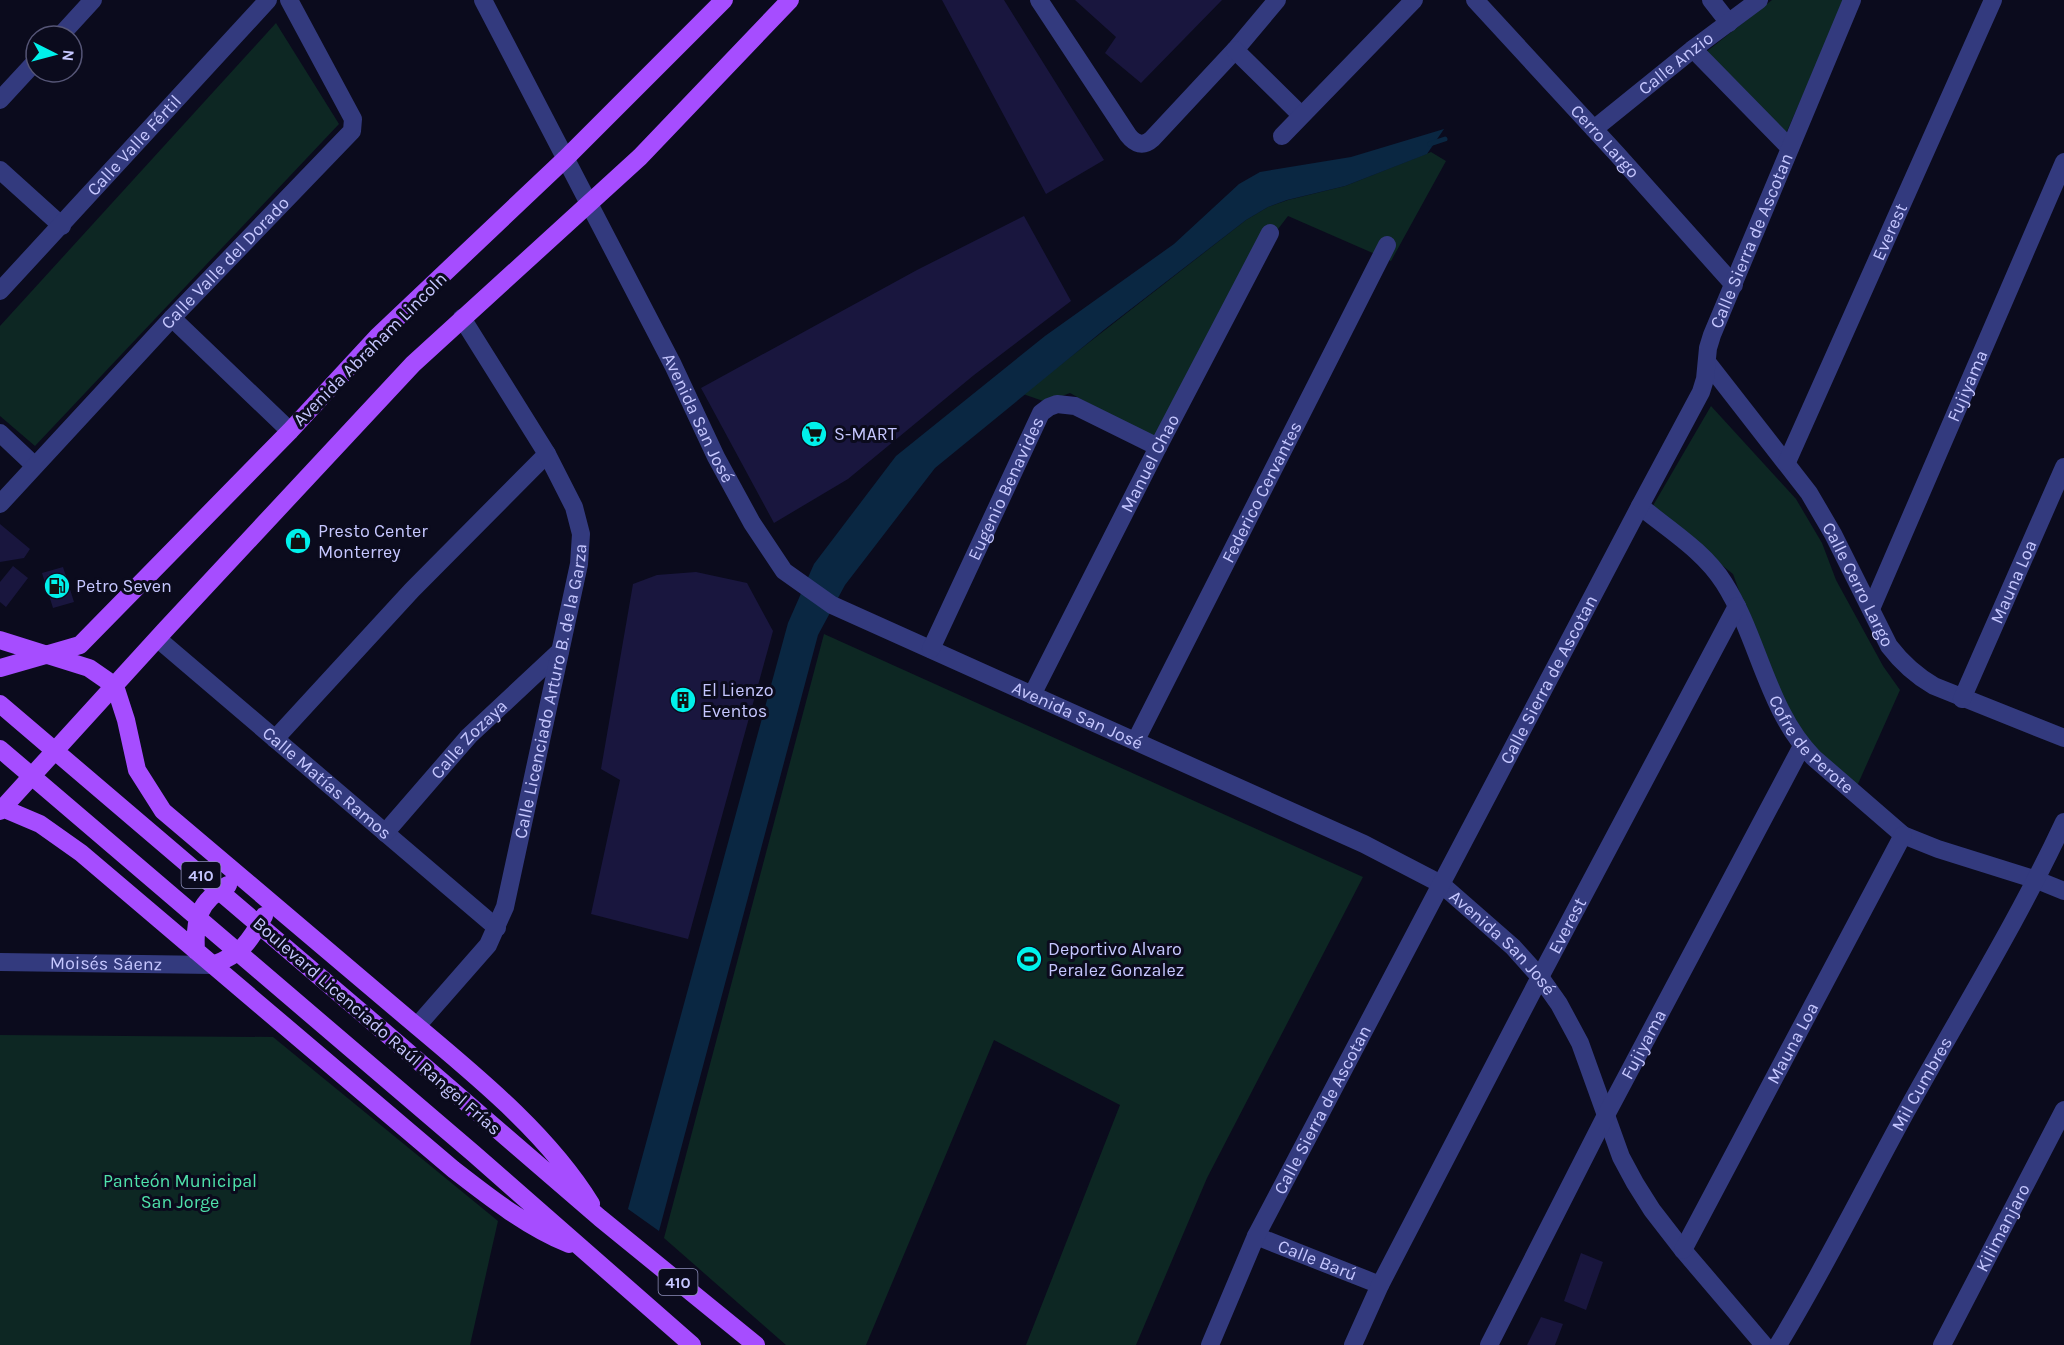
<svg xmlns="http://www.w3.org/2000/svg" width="2064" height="1345" viewBox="0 0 2064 1345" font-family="Karla,sans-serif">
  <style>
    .green { fill: #0d2723 }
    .water { fill: #0a2742 }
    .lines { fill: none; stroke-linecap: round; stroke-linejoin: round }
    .stream { stroke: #0a2742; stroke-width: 5 }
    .building { fill: #19163e }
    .minor { stroke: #333a7e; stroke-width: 18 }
    .major { stroke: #a64dff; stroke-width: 18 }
    .labels { text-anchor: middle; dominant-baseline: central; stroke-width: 6; stroke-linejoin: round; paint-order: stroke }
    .shield { fill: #0b0b1d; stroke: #8e8fbb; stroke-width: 1.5 }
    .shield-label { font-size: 16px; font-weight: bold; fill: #c6c7ff }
    .street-label { font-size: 18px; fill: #c6c7ff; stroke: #0b0b1d }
    .poi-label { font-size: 18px; fill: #c6c7ff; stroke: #0b0b1d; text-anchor: start }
    .park-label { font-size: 18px; fill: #4fe2ab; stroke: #0b0b1d }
  </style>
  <rect width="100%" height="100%" fill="#0b0b1d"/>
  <path class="green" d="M1772,0H1845L1784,138L1706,52Z
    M276,23L339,124L35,446L0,416V326Z
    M1431,152L1446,161L1391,261L1288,216L1275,233L1155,440L1070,393L1046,402L1023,394L1246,220L1268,207L1288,200L1345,186Z
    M1711,406L1796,499L1822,543L1836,580L1883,666L1900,690L1857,786L1816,753L1771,679L1733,574L1651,509Z
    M824,634L1363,877L1207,1178L1136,1345H1026L1120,1105L994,1040L866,1345H786L664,1238Z
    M0,1035L273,1037L498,1221L470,1345H0Z"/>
  <path class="water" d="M1444,129L1427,154L1345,186L1287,200L1268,207L1246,220L1105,329L935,468L845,585L818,635L659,1231L628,1209L788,623L814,564L896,456L1045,336L1174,244L1239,184L1260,172L1351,157Z"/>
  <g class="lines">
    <path class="stream" d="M1430,144L1445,139"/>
  </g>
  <path class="building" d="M942,0H1004L1104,160L1046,194Z
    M1075,0H1222L1141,83L1105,53L1116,37Z
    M1024,216L1071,301L974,375L848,479L774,523L701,388L917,270Z
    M0,524L30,549L24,558L0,562Z
    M13,566L28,578L6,607L0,602V582Z
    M63,567L74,602L53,608L42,573Z
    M696,572L747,583L773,631L688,939L591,914L620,780L601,769L633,584L657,575Z
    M1581,1253L1603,1262L1586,1310L1564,1301Z
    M1541,1317L1563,1324L1555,1345H1527Z"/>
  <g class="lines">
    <g class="minor">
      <path id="s1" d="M483,0L673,365L716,457L752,523L784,571L832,605L1364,844L1441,884L1513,947L1540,977L1559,1004L1580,1043L1621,1157L1635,1183L1652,1210L1683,1250L1764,1345"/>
      <path d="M1039,0L1128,135C1135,144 1143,147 1152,139L1235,50L1277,0"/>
      <path id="s2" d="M1475,0L1616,153L1734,285"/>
      <path d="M1711,0L1729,23"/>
      <path d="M60,36L93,0"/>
      <path d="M1693,49L1790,148"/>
      <path d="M1235,50L1301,115"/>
      <path d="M0,100L36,61"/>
      <path id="s3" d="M1594,129L1693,49L1759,0"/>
      <path d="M1282,136L1414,0"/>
      <path d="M0,170L62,226"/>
      <path id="s4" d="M0,291L268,0"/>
      <path d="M172,318L290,431"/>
      <path id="s5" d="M1707,362L1809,493L1833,534L1889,646C1902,663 1915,675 1934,686L2064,738"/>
      <path d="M0,433L34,465"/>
      <path id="s6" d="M1787,462L1993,0"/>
      <path id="s7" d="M0,504L172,318L352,131L353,119L289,0"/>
      <path id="s8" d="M1640,506C1669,530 1704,551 1724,583C1759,638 1767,711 1814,758L1903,835L1938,849L2037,880L2064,891"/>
      <path id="s9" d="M1871,609L2064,162"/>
      <path id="s10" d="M158,639L497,928"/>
      <path id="s11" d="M931,649L1041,413L1049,407L1057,404L1075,406L1158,447"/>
      <path id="s12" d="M1032,695L1158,447L1270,233"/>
      <path id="s13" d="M1962,699L2064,467"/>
      <path d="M275,739L412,590L547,454"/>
      <path id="s14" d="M1136,740L1387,245"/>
      <path id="s15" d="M385,833L469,736L560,651"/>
      <path id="s16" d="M0,962L213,965"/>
      <path id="s17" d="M417,1026L488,945L505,907L579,564L581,534L574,507L547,454L462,318"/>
      <path id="s18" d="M1256,1236L1380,1285"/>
      <path id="s19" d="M1683,1250L1903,835"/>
      <path id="s20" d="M1210,1345L1256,1236L1640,506L1701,392L1705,379L1708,348L1712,335L1852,0"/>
      <path id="s21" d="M1353,1345L1380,1285L1540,977L1737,606"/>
      <path id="s22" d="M1489,1345L1605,1117L1802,746"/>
      <path id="s23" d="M1778,1345C1825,1268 1864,1188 1907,1110C1960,1014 2018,921 2064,822"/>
      <path id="s24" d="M1942,1345L2064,1110"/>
    </g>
    <path class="major" d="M0,640L89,668L115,686
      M0,668L80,645L290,431L377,337L565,159L724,0
      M115,686L126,720L137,770L163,811C241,877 320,944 399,1011C466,1068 545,1129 591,1204
      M0,704L402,1047L600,1218L756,1345
      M0,749L473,1153L692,1345
      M0,807L40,824L81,853L453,1169C489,1197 527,1227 569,1244
      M0,811L165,630L413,364L640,157L790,0
      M196,951C194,919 199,901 228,885
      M213,965C241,954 249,943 264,916"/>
  </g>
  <defs>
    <g id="supermarket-disc" transform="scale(1.35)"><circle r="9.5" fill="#00f1eb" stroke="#0b0b1d"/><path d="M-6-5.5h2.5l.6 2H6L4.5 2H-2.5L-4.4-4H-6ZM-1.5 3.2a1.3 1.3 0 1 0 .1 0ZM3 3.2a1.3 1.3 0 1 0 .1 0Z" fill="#111"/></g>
    <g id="shop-disc" transform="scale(1.35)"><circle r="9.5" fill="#00f1eb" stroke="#0b0b1d"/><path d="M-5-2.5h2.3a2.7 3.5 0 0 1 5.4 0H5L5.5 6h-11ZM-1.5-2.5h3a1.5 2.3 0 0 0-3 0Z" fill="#111"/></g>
    <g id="fuel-disc" transform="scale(1.35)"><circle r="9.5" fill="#00f1eb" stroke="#0b0b1d"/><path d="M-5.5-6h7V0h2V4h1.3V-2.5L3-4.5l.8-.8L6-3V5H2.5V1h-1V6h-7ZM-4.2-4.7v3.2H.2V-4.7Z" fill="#111"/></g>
    <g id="building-disc" transform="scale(1.35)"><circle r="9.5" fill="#00f1eb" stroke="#0b0b1d"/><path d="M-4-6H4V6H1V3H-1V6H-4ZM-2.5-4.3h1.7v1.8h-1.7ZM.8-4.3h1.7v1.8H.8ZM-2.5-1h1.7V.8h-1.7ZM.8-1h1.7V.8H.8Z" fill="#111"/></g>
    <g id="stadium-disc" transform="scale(1.35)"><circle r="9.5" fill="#00f1eb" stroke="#0b0b1d"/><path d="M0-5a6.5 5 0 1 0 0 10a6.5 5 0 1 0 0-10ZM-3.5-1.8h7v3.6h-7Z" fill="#111"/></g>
  </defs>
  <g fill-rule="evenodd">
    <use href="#supermarket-disc" x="814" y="434"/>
    <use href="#shop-disc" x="298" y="541"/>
    <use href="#fuel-disc" x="57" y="586"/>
    <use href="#building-disc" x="683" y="700"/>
    <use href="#stadium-disc" x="1029" y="959"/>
  </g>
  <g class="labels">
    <g class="shield">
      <rect x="181.5" y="862" width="39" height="26" rx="4.5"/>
      <rect x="658.5" y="1269" width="39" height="26" rx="4.5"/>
    </g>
    <g class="shield-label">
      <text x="201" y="875">410</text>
      <text x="678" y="1282">410</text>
    </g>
    <g class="street-label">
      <text stroke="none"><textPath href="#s3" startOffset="105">Calle Anzio</textPath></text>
      <text stroke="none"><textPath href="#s2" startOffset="192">Cerro Largo</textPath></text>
      <text stroke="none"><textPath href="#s4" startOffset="198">Calle Valle Fértil</textPath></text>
      <text stroke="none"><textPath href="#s6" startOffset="252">Everest</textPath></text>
      <text stroke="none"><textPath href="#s20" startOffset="1233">Calle Sierra de Ascotan</textPath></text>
      <text stroke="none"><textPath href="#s7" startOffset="330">Calle Valle del Dorado</textPath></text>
      <text transform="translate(370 349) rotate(-45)">Avenida Abraham Lincoln</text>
      <text stroke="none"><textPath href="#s9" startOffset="243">Fujiyama</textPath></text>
      <text stroke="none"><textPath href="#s1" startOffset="470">Avenida San José</textPath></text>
      <text stroke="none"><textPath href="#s12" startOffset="260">Manuel Chao</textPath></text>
      <text stroke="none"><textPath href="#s11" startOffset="177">Eugenio Benavides</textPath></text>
      <text stroke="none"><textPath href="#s14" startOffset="278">Federico Cervantes</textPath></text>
      <text stroke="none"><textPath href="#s13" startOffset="128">Mauna Loa</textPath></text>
      <text stroke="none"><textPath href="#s5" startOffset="270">Calle Cerro Largo</textPath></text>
      <text stroke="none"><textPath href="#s20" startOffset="747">Calle Sierra de Ascotan</textPath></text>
      <text stroke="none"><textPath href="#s17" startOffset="370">Calle Licenciado Arturo B. de la Garza</textPath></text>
      <text stroke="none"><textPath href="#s1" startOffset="974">Avenida San José</textPath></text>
      <text stroke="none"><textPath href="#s15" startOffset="126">Calle Zozaya</textPath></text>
      <text stroke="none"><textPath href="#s8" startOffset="300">Cofre de Perote</textPath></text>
      <text stroke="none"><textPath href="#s10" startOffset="222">Calle Matías Ramos</textPath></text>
      <text stroke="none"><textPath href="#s21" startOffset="471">Everest</textPath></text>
      <text stroke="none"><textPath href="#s1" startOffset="1460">Avenida San José</textPath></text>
      <text stroke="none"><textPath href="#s16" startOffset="106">Moisés Sáenz</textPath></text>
      <text transform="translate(377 1026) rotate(41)">Boulevard Licenciado Raúl Rangel Frías</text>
      <text stroke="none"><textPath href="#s19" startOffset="234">Mauna Loa</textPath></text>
      <text stroke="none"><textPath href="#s22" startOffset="338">Fujiyama</textPath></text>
      <text stroke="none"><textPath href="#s23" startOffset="298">Mil Cumbres</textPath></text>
      <text stroke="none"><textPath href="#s20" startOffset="261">Calle Sierra de Ascotan</textPath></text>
      <text stroke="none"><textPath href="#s24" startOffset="132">Kilimanjaro</textPath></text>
      <text stroke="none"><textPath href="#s18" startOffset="66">Calle Barú</textPath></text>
    </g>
    <g class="poi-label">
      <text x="834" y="434">S-MART</text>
      <text x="318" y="531">Presto Center<tspan x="318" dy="21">Monterrey</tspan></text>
      <text x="76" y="586">Petro Seven</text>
      <text x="702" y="690">El Lienzo<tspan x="702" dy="21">Eventos</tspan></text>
      <text x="1048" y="949">Deportivo Alvaro<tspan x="1048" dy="21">Peralez Gonzalez</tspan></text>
    </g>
    <g class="park-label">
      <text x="180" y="1181">Panteón Municipal<tspan x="180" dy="21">San Jorge</tspan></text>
    </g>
  </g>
  <g transform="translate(54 54) rotate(96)"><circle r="28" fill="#0b0b1d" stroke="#565677" stroke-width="1.5"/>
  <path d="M0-4.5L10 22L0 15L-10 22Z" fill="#00f1eb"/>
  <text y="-9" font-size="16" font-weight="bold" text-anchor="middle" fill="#c6c7ff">N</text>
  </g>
</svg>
